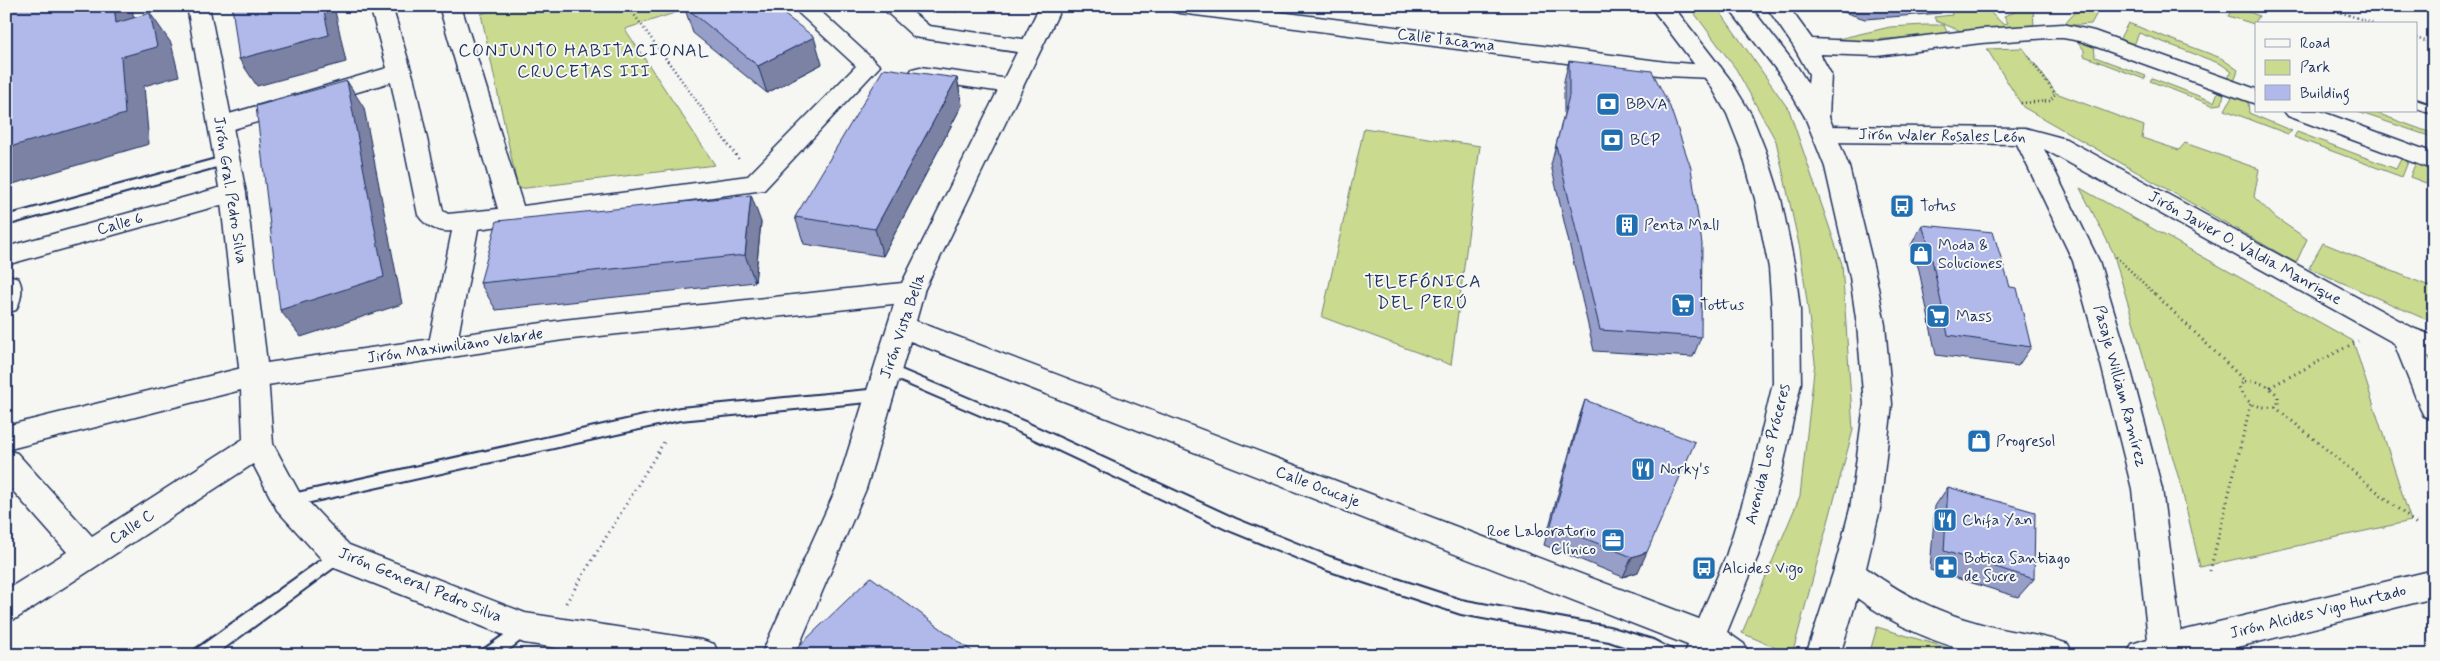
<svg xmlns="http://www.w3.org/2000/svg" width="2440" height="661" viewBox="0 0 2440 661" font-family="Mynerve,sans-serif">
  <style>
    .green { fill: #cada8e; stroke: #728476 }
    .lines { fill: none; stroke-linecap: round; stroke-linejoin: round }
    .lane-casing { stroke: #1b2f5e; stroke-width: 4 }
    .street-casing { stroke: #1b2f5e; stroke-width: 3 }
    .secondary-casing { stroke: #1b2f5e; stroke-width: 3 }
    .path-far1 { stroke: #1b2f5e; stroke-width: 2.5; stroke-dasharray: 1 3; stroke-linecap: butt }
    .path { stroke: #1b2f5e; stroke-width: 3; stroke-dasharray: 1 4.5; stroke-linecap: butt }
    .lane { fill: #f6f6f2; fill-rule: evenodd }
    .street { fill: #f6f6f2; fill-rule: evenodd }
    .secondary { fill: #f6f6f2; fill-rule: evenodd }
    .wall { fill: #979fc9; stroke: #1b2f5e }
    .shaded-wall { fill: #7b82a4; stroke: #1b2f5e }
    .building { fill: #b0b9ea; stroke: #1b2f5e }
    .labels { text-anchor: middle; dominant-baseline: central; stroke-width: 4; stroke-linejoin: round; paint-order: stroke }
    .street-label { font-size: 16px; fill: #1b2f5e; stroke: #f6f6f2 }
    .poi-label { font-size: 16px; fill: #1b2f5e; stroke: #f6f6f2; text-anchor: start }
    .neighbourhood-label { font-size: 18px; letter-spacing: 1px; fill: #1b2f5e; stroke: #f6f6f2 }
  </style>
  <rect width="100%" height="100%" fill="#f6f6f2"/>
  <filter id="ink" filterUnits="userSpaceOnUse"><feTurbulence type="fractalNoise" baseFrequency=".02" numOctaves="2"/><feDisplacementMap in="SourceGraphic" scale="10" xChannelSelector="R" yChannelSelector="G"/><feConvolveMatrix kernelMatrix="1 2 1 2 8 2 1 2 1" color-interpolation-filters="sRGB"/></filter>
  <g filter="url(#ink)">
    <path class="green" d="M505,6H696L625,29L715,165L518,189L481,14Z
      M1689,6H1716L1789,110L1842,264L1853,430L1792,655L1742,633L1800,496L1815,362L1800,249L1776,141L1736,69Z
      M2008,6H2033L2034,28L1966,33L1936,21L1934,17L1952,15L1951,8L1984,7L2003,24L2008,23L2004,16L2015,12Z
      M2234,6H2249L2247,11L2259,16L2254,24L2228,16Z
      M2079,8L2097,13L2091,24L2063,26Z
      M2128,23L2221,58L2238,70L2234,81L2227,78L2232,72L2221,64L2139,33L2134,45L2119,40Z
      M1925,25H1944L1948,35L1854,41L1834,40L1890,27Z
      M2084,40L2094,44L2095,57L2146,76L2144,79L2084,56V50L2078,42Z
      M2023,48L2056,93L2144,126L2142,138L2179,150L2185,143L2259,169L2254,197L2276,218L2307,239L2296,263L2023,107L1987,49Z
      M2152,78L2214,102L2219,89L2224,92L2222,104L2212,105L2150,81Z
      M2233,95L2248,102L2249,113L2292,131L2288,134L2225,110Z
      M2355,111H2371L2434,134V151L2428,148L2429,136Z
      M1364,128L1480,146L1451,365L1322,317Z
      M2297,132L2396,169L2404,153L2410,157L2402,177L2294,137Z
      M2417,159L2434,166V186L2410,177Z
      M2080,188L2353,341L2411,521L2200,567L2181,486L2113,252Z
      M2323,243L2434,288V323L2309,268Z
      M1877,627L1972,655H1869Z
      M568,648L624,655H509Z"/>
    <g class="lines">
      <g class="lane-casing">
        <path id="lane" d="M2416,100L2434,106V114L2416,108Z
          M227,156L233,160L231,163L6,225V216Z
          M887,364L1025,422L1236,519L1330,557L1461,600L1609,627L1653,640L1672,650L1674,655H1650L1609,641L1461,614L1327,570L1226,529L1015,430L882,373L880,369L882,365Z
          M879,389L884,391L886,395L884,399L879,401L680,420L288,507L283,506L280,501L283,496L288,495L680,408Z
          M338,548L344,550L346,555L344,560L215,655H193L195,650Z
          M524,621L530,623L532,628L530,633L502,655H481L483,650Z"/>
      </g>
      <g class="street-casing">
        <path id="street" d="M370,6H392L414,80L443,211L448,214L498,209L439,6H461L523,206L748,176L856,66L791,6H815L880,66L764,190L478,229L456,348L452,356L442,359L432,356L428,348L452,231C439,233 425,226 418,215L391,82L220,133L212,131L208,125L212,119L387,68Z
          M880,6H905L929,26L1030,40L1038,42L1041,47L1038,52L1030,54L914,37Z
          M1169,6H1233L1666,62L1720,66L1723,71L1720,76L1712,78L1666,76L1180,13L1172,11Z
          M1766,6H1788L1812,39L1877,42L1981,29L2063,24L2094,31L2256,89V104L2080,41L2063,38H2048L1981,43L1877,56L1820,54L1831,74L1829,117L1825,122L1817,125L1809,122L1805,117L1809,74L1794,47Z
          M920,67L1010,79L1018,81L1022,86L1018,91L1010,93L912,79L909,74L912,69Z
          M2284,111H2320L2434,153V170L2288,116Z
          M1825,126L2025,128L2066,139L2415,329L2434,336V358L2428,356L2434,369V419L2424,416L2420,408L2394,343L2044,149L2099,261L2125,348L2162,489L2183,649L2180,655H2152L2149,649L2132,489L2097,348L2073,261L2017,144L1825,142L1817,140L1813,134L1817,128Z
          M233,184L242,187L246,193L242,199L6,265V247Z
          M9,275L18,278C24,288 21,300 16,310L6,313V276Z
          M911,282L920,285L924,292L916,321L1720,627L1724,638L1720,649L1708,653L910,341L866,489L795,655H761L836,489L898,292L902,285Z
          M254,365L264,368L268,376L273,444L299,492L349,545L525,613L702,640L714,644L719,655H602L524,643L327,565L277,510L253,464L17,618L6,622V590L67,552L6,483V450L17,453L92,536L243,439L241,390L6,450V426Z"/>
      </g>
      <g class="secondary-casing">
        <path id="secondary" d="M187,6H209L246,193L267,363L563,320L902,283L1040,6H1062L920,299L911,302L563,340L254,387L244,384L240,376L220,193Z
          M1650,6H1673L1729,78L1751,114L1766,152L1781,199L1795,268L1800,310L1801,383L1781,476L1758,556L1727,632L1744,644L1749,655H1684L1726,556L1751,476L1773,383L1772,310L1769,268L1755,199L1742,152L1727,114L1711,86Z
          M1727,6H1750L1798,68L1829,117L1849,167L1876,277L1885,325L1892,404L1880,509L1866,568C1911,601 1947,616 2001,629C2023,634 2046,636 2068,644L2073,655C2047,655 2007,659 1984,654C1939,646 1894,625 1857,598L1840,655H1806L1833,573L1850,509L1864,404L1857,325L1850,277L1825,167L1805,117L1781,76Z
          M2434,570V598L2206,655H2127L2132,644L2144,640Z"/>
      </g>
      <path class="path-far1" d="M2322,6L2375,24
        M630,9L740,161
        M2416,38L2434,44
        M2021,103L2050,101L2055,94L2028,56
        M2116,257L2156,295"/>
      <path class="path" d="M2155,294L2245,381
        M2245,381C2259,381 2269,385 2278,396V404L2275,407C2259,409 2243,403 2239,386Z
        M2270,387L2358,341
        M2275,407L2419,526
        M2210,571L2251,403
        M566,603L664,442"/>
      <use href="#lane" class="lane"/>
      <use href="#street" class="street"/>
      <use href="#secondary" class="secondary"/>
    </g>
    <path class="wall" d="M684,6L822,64L767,93L693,33Z
      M949,6H969L955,12Z
      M1833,6H1944L1941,13L1865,19L1834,9Z
      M1569,61L1701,337L1693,357L1594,351L1551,165L1564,114V81Z
      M957,78L962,105L883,256L804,244L795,217Z
      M761,222L755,282L496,310L480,283Z
      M1922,225L2010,287L2031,347L2018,366L1936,355L1919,270L1911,245Z
      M1585,400L1638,572L1623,577L1544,545L1578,421Z
      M1948,487L2034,579L2018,597L1930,570L1935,506Z"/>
    <path class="shaded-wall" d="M114,6H132L138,52L150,13L171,43L179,76L144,86L149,144L6,186V148L116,23Z
      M323,6H334L346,62L257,86L239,59Z
      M954,6H969L955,12Z
      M814,37L822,64L767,93L758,66Z
      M957,78L962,105L883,256L875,229Z
      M347,81L364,108L402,304L301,337L280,310Z
      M751,195L761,222L755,282L745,255Z
      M1647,552L1638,572L1623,577L1632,557Z"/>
    <path class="building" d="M6,6H114L116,23L150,13L157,47L121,57L125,114L6,148Z
      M232,6H323L329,35L239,59Z
      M684,6H773L814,37L758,66Z
      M1569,61L1652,71L1670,107L1691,168L1702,244L1701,337L1600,330L1556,145L1569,96Z
      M884,68L957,78L875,229L795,217Z
      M347,81L384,277L280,310L256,106Z
      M751,195L745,255L480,283L497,221Z
      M1922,225L1993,232L2010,287L2017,288L2031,347L1948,335L1930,250Z
      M1585,400L1695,442L1647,552L1632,557L1551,525Z
      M1948,487L2035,512L2034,579L1944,551Z
      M871,577L977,655H801L795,650Z"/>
  </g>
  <defs>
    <g id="bank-square" transform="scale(1.25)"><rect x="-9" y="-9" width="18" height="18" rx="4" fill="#1f6fb2" stroke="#f6f6f2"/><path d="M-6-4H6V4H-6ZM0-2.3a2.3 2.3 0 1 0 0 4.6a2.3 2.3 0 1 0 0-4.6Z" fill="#fff"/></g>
    <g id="bus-square" transform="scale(1.25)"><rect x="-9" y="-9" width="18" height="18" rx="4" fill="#1f6fb2" stroke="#f6f6f2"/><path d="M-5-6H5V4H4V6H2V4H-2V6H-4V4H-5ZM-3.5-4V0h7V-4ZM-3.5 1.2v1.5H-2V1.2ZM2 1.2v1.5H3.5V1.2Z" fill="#fff"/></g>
    <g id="building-square" transform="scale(1.25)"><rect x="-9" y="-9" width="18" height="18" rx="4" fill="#1f6fb2" stroke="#f6f6f2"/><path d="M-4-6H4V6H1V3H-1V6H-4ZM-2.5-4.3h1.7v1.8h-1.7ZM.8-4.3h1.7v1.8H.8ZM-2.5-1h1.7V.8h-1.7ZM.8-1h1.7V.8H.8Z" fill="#fff"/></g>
    <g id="shop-square" transform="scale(1.25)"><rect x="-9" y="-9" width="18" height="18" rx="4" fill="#1f6fb2" stroke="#f6f6f2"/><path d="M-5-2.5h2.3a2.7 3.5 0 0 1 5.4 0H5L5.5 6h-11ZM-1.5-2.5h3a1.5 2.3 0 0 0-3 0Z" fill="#fff"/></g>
    <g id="supermarket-square" transform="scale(1.25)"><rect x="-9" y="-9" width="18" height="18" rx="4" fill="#1f6fb2" stroke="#f6f6f2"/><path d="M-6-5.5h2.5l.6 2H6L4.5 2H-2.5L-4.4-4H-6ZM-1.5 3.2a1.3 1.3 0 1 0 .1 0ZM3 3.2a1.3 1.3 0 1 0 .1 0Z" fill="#fff"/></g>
    <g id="restaurant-square" transform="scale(1.25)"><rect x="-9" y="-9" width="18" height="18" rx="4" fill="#1f6fb2" stroke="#f6f6f2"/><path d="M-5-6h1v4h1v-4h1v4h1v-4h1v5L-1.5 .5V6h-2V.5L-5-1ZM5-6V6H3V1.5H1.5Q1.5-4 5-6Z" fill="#fff"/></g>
    <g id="office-square" transform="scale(1.25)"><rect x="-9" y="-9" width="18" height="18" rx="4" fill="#1f6fb2" stroke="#f6f6f2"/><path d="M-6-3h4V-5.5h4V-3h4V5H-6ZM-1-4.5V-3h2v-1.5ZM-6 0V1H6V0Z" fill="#fff"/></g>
    <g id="pharmacy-square" transform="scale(1.25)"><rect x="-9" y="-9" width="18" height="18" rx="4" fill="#1f6fb2" stroke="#f6f6f2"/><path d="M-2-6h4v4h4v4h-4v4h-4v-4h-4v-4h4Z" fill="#fff"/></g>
  </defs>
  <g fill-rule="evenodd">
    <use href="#bank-square" x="1608" y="104"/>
    <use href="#bank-square" x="1612" y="140"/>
    <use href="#bus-square" x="1902" y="206"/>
    <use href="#building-square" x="1627" y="225"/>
    <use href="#shop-square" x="1921" y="254"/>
    <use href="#supermarket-square" x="1683" y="305"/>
    <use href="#supermarket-square" x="1938" y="316"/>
    <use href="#shop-square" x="1979" y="441"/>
    <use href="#restaurant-square" x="1643" y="469"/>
    <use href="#restaurant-square" x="1945" y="520"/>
    <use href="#office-square" x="1613" y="540"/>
    <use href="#pharmacy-square" x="1946" y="567"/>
    <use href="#bus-square" x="1704" y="568"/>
  </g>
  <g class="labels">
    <g class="street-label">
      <text transform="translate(1446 40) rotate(7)">Calle Tacama</text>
      <text transform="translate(1942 136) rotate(1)">Jirón Waler Rosales León</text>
      <text transform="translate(230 190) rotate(81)">Jirón Gral. Pedro Silva</text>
      <text transform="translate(120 224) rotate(-15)">Calle 6</text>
      <text transform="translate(2245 248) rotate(29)">Jirón Javier O. Valdia Manrique</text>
      <text transform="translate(903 326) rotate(-71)">Jirón Vista Bella</text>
      <text transform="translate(455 346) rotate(-8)">Jirón Maximiliano Velarde</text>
      <text transform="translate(2120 386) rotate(75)">Pasaje William Ramírez</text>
      <text transform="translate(1768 454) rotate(-76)">Avenida Los Próceres</text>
      <text transform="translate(1318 487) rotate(21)">Calle Ocucaje</text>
      <text transform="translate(132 527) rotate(-33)">Calle C</text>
      <text transform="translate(420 585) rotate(22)">Jirón General Pedro Silva</text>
      <text transform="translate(2318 612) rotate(-14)">Jirón Alcides Vigo Hurtado</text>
    </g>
    <g class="poi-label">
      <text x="1626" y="104">BBVA</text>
      <text x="1630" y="140">BCP</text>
      <text x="1920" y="206">Totus</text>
      <text x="1644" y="225">Penta Mall</text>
      <text x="1938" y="245">Moda &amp;<tspan x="1938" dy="18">Soluciones</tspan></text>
      <text x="1700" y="305">Tottus</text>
      <text x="1956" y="316">Mass</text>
      <text x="1996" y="441">Progresol</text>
      <text x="1660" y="469">Norky's</text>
      <text x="1962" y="520">Chifa Yan</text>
      <text x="1596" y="531" text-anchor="end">Roe Laboratorio<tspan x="1596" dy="18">Clínico</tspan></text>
      <text x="1964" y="558">Botica Santiago<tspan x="1964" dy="18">de Sucre</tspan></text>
      <text x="1722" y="568">Alcides Vigo</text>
    </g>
    <g class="neighbourhood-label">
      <text x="584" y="51">CONJUNTO HABITACIONAL<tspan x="584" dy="21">CRUCETAS III</tspan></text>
      <text x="1423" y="282">TELEFÓNICA<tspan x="1423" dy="21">DEL PERÚ</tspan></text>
    </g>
  </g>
  <rect width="2440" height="661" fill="none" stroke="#f6f6f2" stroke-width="25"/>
  <rect x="12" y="12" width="2415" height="636" fill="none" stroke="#1b2f5e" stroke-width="2" filter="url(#ink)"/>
  <rect x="2255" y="22" width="162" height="90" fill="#f6f6f2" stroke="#9ea6b7"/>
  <rect x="2265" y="39" width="25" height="8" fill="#f6f6f2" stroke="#9ea6b7"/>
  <text x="2300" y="48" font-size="15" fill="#1b2f5e">Road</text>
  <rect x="2265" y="60" width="25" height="15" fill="#cada8e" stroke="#9ea6b7"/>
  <text x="2300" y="72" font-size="15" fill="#1b2f5e">Park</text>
  <rect x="2265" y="85" width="25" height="15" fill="#b0b9ea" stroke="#9ea6b7"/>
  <text x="2300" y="98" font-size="15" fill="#1b2f5e">Building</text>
</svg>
